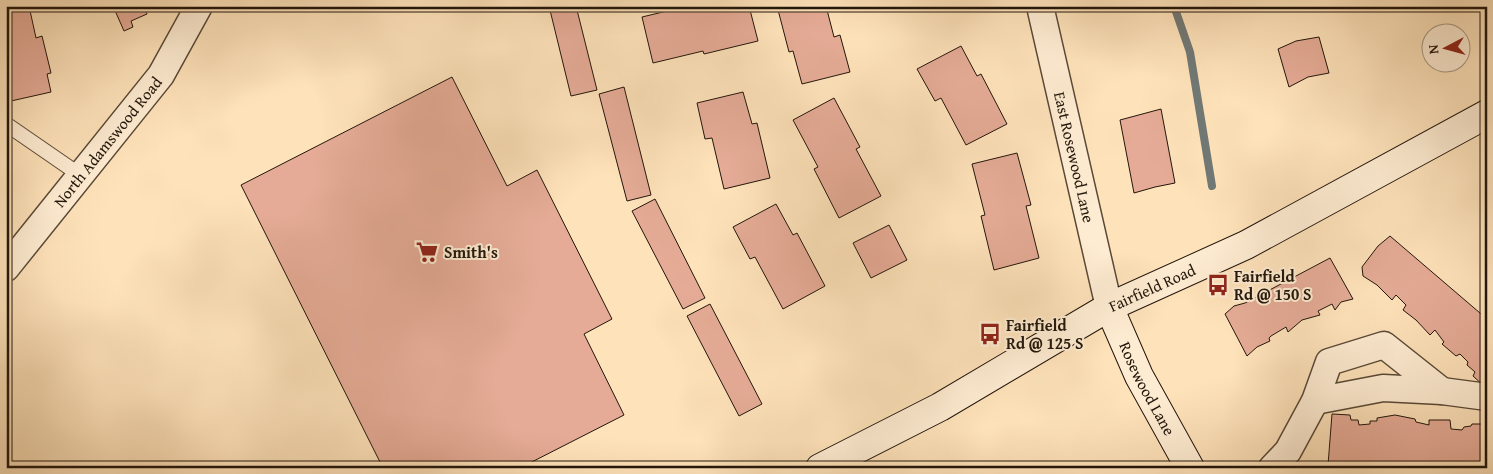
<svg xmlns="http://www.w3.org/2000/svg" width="1493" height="474" viewBox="0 0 1493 474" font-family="'Gentium Book Plus',serif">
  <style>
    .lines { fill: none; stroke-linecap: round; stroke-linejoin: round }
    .stream { stroke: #717875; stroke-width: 8 }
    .building { fill: #e5ab96; stroke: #22160b }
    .lane-casing { stroke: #594937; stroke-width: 16 }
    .street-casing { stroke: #594937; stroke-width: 29 }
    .secondary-casing { stroke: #22160b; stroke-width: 30 }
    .lane { stroke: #feecd2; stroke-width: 14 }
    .street { stroke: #feecd2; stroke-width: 26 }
    .secondary { stroke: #feecd2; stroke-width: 28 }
    .labels { text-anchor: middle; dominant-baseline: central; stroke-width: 4; stroke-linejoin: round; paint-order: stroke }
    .street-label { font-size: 16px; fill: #22160b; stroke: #feecd2 }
    .poi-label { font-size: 16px; font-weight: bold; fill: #22160b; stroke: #feecd2; text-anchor: start }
  </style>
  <rect width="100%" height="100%" fill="#fee2ba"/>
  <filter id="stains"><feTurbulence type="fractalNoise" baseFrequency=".004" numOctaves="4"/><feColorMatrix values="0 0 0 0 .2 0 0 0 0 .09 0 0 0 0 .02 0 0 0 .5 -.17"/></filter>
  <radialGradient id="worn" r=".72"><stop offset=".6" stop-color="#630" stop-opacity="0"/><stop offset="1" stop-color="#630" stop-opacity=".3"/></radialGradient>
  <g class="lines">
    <path class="stream" d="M1174,6L1190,52L1212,186"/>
  </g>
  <path class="building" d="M6,6H29L36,38L42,36L51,73L47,74L51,92L11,101L6,84Z
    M113,6H144L147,14L131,21L133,27L124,31Z
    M549,6H576L597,90L571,96Z
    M688,6H695V9L705,6H749L758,41L704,54L703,51L653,63L642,17Z
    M777,6H826L834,37L840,35L850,72L802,84L793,51L789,52Z
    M1319,37L1329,73L1308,77L1289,87L1278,49L1296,41Z
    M961,46L977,76L981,74L1007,124L966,145L941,98L935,101L917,69Z
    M452,77L507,186L537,170L612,319L584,334L624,415L520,468H383L241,185Z
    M624,87L651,195L627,201L599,94Z
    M743,92L752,124L757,123L770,178L724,189L712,138L705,139L697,103Z
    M834,98L860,147L856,149L881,196L839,218L814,169L818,167L793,120Z
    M1161,109L1175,183L1155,187L1134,193L1120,120Z
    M1017,153L1031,205L1026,206L1039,258L994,270L981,216L985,215L972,164Z
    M655,199L705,298L683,309L632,211Z
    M776,204L793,235L797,233L825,286L783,309L755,257L750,259L733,227Z
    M889,225L907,260L871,278L853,243Z
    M1390,236L1487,319V384L1485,387L1473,376L1475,372L1467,365L1468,362L1460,354L1456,356L1442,344L1444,342L1435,330L1430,335L1416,320L1403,310L1406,305L1396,295L1392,300L1377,285L1363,276L1362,267L1378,246Z
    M1330,258L1353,299L1341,302L1335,310L1332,304L1318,311L1320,315L1302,320L1288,332L1286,327L1271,336L1269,338L1270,341L1257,347L1247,356L1225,314L1234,306L1245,303Z
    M710,304L762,404L739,416L687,316Z
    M1332,414L1350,415L1351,420H1358L1359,425L1370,424V421H1377V418L1395,415L1415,419L1416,422L1429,425V420H1450L1451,429L1462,430L1464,427L1471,426L1472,424H1487V468H1382L1328,465Z"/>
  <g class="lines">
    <g class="lane-casing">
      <path id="lane" d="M6,124L80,175"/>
    </g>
    <g class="street-casing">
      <g id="street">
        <path id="s1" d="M1040,6L1109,307"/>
        <path id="s2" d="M6,268L161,75L199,6"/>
        <path d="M1315,401L1383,388L1442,391L1487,397"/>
        <path d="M1272,468L1288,451L1315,401L1329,362L1384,345L1442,391"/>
      </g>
    </g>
    <g class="secondary-casing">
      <g id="secondary">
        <path id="s3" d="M1109,307L1139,376L1190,468"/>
        <path id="s4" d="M820,468L940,407L1109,307L1246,245L1487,114"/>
      </g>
    </g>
    <use href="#lane" class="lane"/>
    <use href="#street" class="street"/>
    <use href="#secondary" class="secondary"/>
  </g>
  <defs>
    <g id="supermarket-bare" transform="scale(1.725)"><path d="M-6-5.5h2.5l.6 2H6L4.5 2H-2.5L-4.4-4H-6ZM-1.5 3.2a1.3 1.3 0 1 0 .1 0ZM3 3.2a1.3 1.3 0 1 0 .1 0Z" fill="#8f2418" stroke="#feecd2" stroke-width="2.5" paint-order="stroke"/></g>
    <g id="bus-bare" transform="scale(1.725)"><path d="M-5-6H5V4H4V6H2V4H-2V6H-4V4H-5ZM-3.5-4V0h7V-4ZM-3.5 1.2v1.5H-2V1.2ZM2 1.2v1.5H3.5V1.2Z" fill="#8f2418" stroke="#feecd2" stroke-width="2.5" paint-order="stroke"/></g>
  </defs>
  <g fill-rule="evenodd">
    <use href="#supermarket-bare" x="427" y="252"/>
    <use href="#bus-bare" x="1218" y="285"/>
    <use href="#bus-bare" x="990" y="334"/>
  </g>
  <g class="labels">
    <g class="street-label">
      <text stroke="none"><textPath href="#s2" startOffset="162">North Adamswood Road</textPath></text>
      <text stroke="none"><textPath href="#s1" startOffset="155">East Rosewood Lane</textPath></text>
      <text stroke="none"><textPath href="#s4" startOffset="378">Fairfield Road</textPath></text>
      <text stroke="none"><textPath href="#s3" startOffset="90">Rosewood Lane</textPath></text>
    </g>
    <g class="poi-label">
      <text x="444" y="252">Smith's</text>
      <text x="1234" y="276">Fairfield<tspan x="1234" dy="18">Rd @ 150 S</tspan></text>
      <text x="1006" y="325">Fairfield<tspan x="1006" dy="18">Rd @ 125 S</tspan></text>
    </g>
  </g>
  <rect width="1493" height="474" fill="none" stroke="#fee2ba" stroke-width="25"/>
  <rect x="8" y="8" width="1478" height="459" fill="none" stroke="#22160b" stroke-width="2.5"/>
  <rect x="12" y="12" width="1468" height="449" fill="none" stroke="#22160b"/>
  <g transform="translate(1446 48) rotate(264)"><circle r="24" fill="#feecd2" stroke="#a69682"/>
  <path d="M0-4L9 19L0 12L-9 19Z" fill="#8f2418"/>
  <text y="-8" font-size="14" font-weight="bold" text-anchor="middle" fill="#22160b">N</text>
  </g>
  <rect width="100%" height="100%" filter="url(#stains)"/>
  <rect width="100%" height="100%" fill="url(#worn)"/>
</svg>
